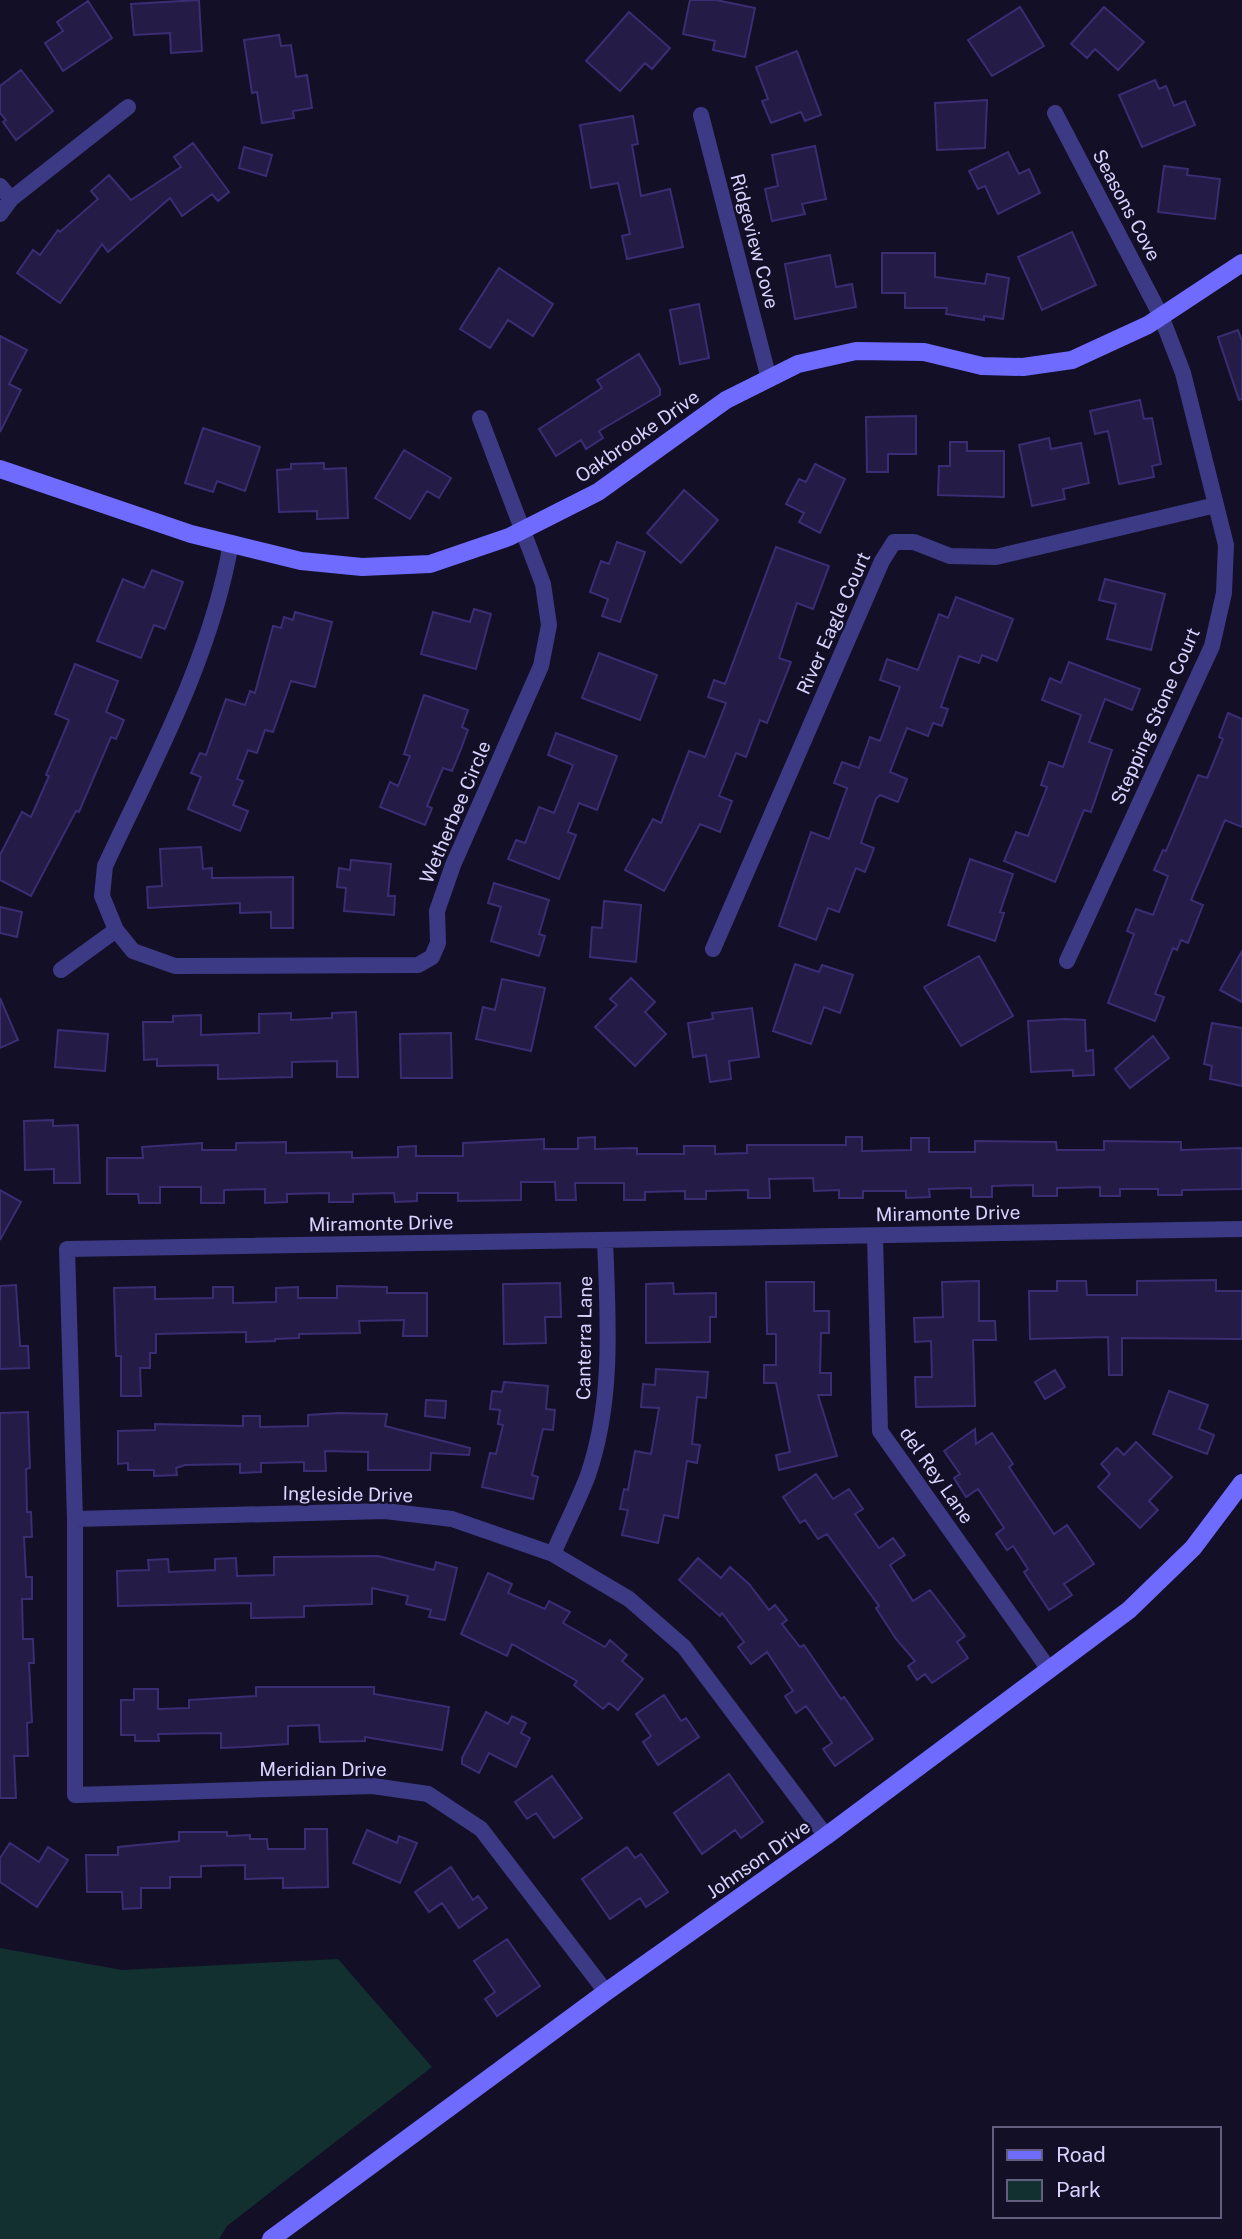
<svg xmlns="http://www.w3.org/2000/svg" width="1242" height="2239" viewBox="0 0 1242 2239" font-family="'Public Sans',sans-serif">
  <style>
    .green { fill: #12302f }
    .building { fill: #241b47; stroke: #3b2d73; stroke-width: 2 }
    .lines { fill: none; stroke-linecap: round; stroke-linejoin: round }
    .street { stroke: #3d3a85; stroke-width: 16 }
    .secondary { stroke: #6f6bff; stroke-width: 18 }
    .labels { text-anchor: middle; dominant-baseline: central; stroke-width: 5; stroke-linejoin: round; paint-order: stroke }
    .street-label { font-size: 19px; fill: #d9d4ff; stroke: #130f26 }
  </style>
  <rect width="100%" height="100%" fill="#130f26"/>
  <path class="green" d="M0,1948L122,1970L338,1959L432,2067L227,2226L219,2239H0Z"/>
  <path class="building" d="M199,0L202,51L171,53L170,33L134,35L131,4Z
    M690,0H716L755,8L745,57L713,50L715,41L683,34Z
    M88,1L112,38L63,71L45,43L63,31L57,22Z
    M1020,7L1044,46L992,76L968,40Z
    M1104,7L1144,42L1118,70L1095,49L1087,58L1071,44Z
    M629,12L670,48L652,69L645,63L620,91L586,61Z
    M279,35L281,46L291,45L296,77L307,75L312,108L293,111L294,118L262,123L257,92L252,93L244,40Z
    M797,51L821,115L805,121L801,112L771,123L762,101L768,99L756,67Z
    M21,70L53,111L16,140L3,122L6,120L0,113V86Z
    M1155,80L1159,89L1166,86L1174,106L1185,101L1195,125L1142,147L1119,95Z
    M987,100L985,148L937,150L935,103Z
    M633,116L638,144L632,145L641,196L670,189L683,247L627,259L622,236L630,234L618,183L591,188L580,125Z
    M193,143L229,192L218,201L212,194L182,216L170,198L108,252L102,244L60,303L17,273L33,250L40,255L58,230L60,232L98,199L91,191L109,175L131,200L181,167L174,157Z
    M815,146L826,199L802,204L805,214L772,221L765,189L778,186L772,155Z
    M244,147L272,155L266,176L239,168Z
    M1008,152L1019,174L1029,169L1040,193L998,214L985,186L978,189L969,171Z
    M1164,166L1188,169L1187,175L1220,179L1215,219L1158,212Z
    M1072,232L1096,285L1042,310L1018,257Z
    M882,253H935V277L985,284L987,274L1009,278L1003,319L984,316V320L946,314L947,308H905V293H882Z
    M830,255L836,287L852,284L856,307L795,319L785,264Z
    M499,268L553,304L533,336L508,320L490,348L460,329Z
    M699,304L709,358L680,364L670,310Z
    M1238,330L1242,341V399L1239,400L1218,337Z
    M0,336L27,350L9,384L21,390L0,432Z
    M639,354L660,389V395L599,431L603,438L586,449L581,440L556,456L539,429L602,388L597,380Z
    M1140,400L1144,419L1152,418L1161,464L1152,466L1154,477L1119,484L1108,431L1095,434L1090,411Z
    M916,416V454H888V472H867L866,417Z
    M203,428L260,447L245,491L217,481L213,492L185,483Z
    M1049,438L1051,449L1081,443L1089,483L1063,489L1065,499L1032,506L1019,445Z
    M950,442H967V451H1004V497L938,495L939,466H950Z
    M404,450L451,478L439,498L427,491L410,519L375,498Z
    M324,463V469L346,468L348,518L317,519V511L279,512L277,470L291,469V464Z
    M815,464L845,479L820,533L799,522L804,513L786,504L799,479L806,482Z
    M684,490L718,520L681,563L647,533Z
    M617,542L645,552L620,622L602,616L608,599L590,592L601,561L609,564Z
    M776,547L829,566L813,609L797,603L779,658L791,662L767,723L760,720L746,757L736,753L719,796L732,801L720,832L700,824L664,891L625,870L653,819L661,823L689,751L705,757L726,703L708,697L714,680L725,684Z
    M152,570L183,582L165,629L154,625L141,658L97,641L123,579L144,588Z
    M1105,579L1165,594L1151,650L1107,639L1116,604L1099,600Z
    M956,597L1013,619L997,661L982,655L979,663L959,656L941,707L948,709L942,726L933,723L928,736L907,728L890,772L907,779L898,802L880,795L876,799L861,843L874,848L865,872L856,868L839,912L828,908L816,940L779,926L811,832L829,839L847,788L834,783L842,762L859,768L870,737L880,741L900,687L880,680L887,659L918,670L939,614L948,618Z
    M474,609L491,614L476,669L421,654L433,612L470,622Z
    M295,612L332,622L315,687L291,681L273,732L265,730L257,753L248,750L237,779L243,781L233,805L248,811L240,831L188,809L201,777L191,773L200,753L206,755L226,699L245,705L250,691L255,693L273,626L281,628L284,617L293,620Z
    M599,653L657,675L640,720L582,698Z
    M1069,662L1140,689L1132,710L1105,699L1089,742L1112,750L1091,812L1084,810L1055,882L1004,861L1016,832L1028,836L1047,787L1041,785L1049,762L1063,767L1081,715L1042,700L1050,678L1061,683Z
    M75,664L118,681L106,712L124,720L116,739L111,737L79,812L76,811L31,896L0,880V855L22,812L31,817L49,776L46,775L69,720L55,714Z
    M424,695L468,710L462,727L468,730L461,749L452,771L443,768L427,806L432,808L425,825L380,807L390,782L398,786L410,756L404,754Z
    M1228,713L1242,719V827L1225,820L1191,900L1203,905L1188,943L1181,940L1177,950L1173,948L1155,994L1164,997L1155,1021L1108,1003L1134,934L1127,931L1136,909L1153,915L1168,876L1154,870L1163,850L1166,851L1198,775L1207,778L1223,739L1219,737Z
    M556,733L617,756L597,810L579,803L568,832L576,835L559,879L508,859L516,840L525,843L539,807L554,813L573,765L548,755Z
    M201,847L203,869L212,868V878L293,877V928H271V912L240,913V903L148,908L147,887L162,886L160,849Z
    M970,859L1013,874L1000,912L1004,913L995,941L948,925Z
    M351,860L391,864L388,896H395L394,915L344,911L346,888L337,887L339,868L350,870Z
    M494,883L549,900L539,934L545,936L539,956L491,941L501,907L488,903Z
    M604,901L641,905L636,962L590,957L592,927L602,928Z
    M0,907L22,912L17,937L0,933Z
    M1242,951V1002L1220,990Z
    M979,956L1013,1016L961,1046L924,987Z
    M795,964L819,972L822,965L853,975L840,1013L824,1007L811,1044L773,1031Z
    M631,978L655,1002L645,1012L666,1034L635,1066L595,1027L617,1005L610,999Z
    M502,979L545,988L531,1051L476,1039L483,1007L495,1010Z
    M0,998L18,1040L0,1048Z
    M752,1008L759,1057L729,1061L731,1079L710,1082L706,1055L693,1057L688,1023L713,1019L712,1013Z
    M356,1012L358,1077H337V1061L292,1062V1077L218,1079V1065L157,1066V1059L144,1060L143,1022H173V1016L201,1015V1035L259,1033V1014L291,1013V1020L332,1018V1013Z
    M1066,1019L1085,1020L1086,1051L1093,1050L1094,1075L1073,1076V1070L1031,1072L1028,1021Z
    M1212,1023L1242,1028V1086L1210,1079L1212,1066L1204,1064Z
    M58,1030L108,1034L105,1071L55,1067Z
    M451,1033L452,1078H401L400,1034Z
    M1153,1036L1169,1058L1130,1088L1115,1069Z
    M53,1120V1126L78,1125L80,1183H54V1169L25,1170L24,1121Z
    M595,1137V1149L637,1148V1154H684V1146H715V1154L747,1153V1145H846V1137H862V1151L911,1150V1138H929V1152H975V1141L1056,1142L1057,1150H1104V1141L1181,1142V1150L1242,1148V1189L1182,1190V1195H1158V1189H1120V1196H1100V1187L1057,1188V1196H1033V1185L992,1186V1197H971V1188L929,1189L930,1197L906,1198V1191H863V1198H839V1190L814,1191L813,1178L769,1179L770,1198H748V1190L706,1191V1199H685V1191L645,1192V1200H624V1183H575L576,1200H556L555,1182H521V1200L458,1201V1193H417V1201L395,1202L394,1193L353,1194V1202H329V1193L287,1194V1202L265,1203V1189L224,1190V1203H201V1187H160V1203H139L138,1194H107V1158H143L142,1147L202,1143V1150H236V1143L286,1142V1153L352,1152V1158L398,1157V1147L416,1146V1156H463V1143L544,1139V1149H578V1138Z
    M0,1190L21,1202L0,1240Z
    M1216,1280V1291H1242V1339L1122,1338V1375H1109L1108,1337L1030,1339L1029,1291H1057V1281H1086L1087,1295H1137V1281Z
    M979,1281V1321H995L996,1340H973L975,1406L916,1407L915,1377H932L931,1341L915,1342L914,1318L943,1317L942,1282Z
    M766,1282H814V1311H829V1333H821L820,1373H831V1395H818L837,1456L779,1470L776,1455L790,1452L776,1383H764V1365H776V1334H767Z
    M560,1283L561,1317H545L546,1343L504,1344L503,1284Z
    M673,1283L674,1294L716,1293V1317H710V1342L646,1343V1284Z
    M16,1285L20,1346H28L29,1368L0,1369V1286Z
    M337,1286L387,1287V1293H427V1336H403L404,1320L359,1321L360,1333L299,1334V1338L275,1339V1341L246,1342V1332L156,1334V1353H150V1368H140L141,1396H121V1356H116L114,1288L155,1287V1299L213,1298V1287H233V1303L276,1302V1288L298,1287V1298H337Z
    M656,1369L708,1372L706,1398L697,1397L692,1444L700,1445L697,1463L687,1461L678,1518L664,1515L658,1543L622,1535L628,1510L620,1509L624,1489L628,1490L635,1451L651,1454L659,1408L641,1407L643,1384L655,1385Z
    M1055,1370L1065,1387L1045,1399L1035,1382Z
    M504,1382L548,1386L546,1409L555,1410L553,1430L543,1429L532,1475L538,1477L533,1499L482,1487L490,1453L496,1454L503,1425L498,1424L500,1410L490,1409L492,1391L502,1392Z
    M1169,1391L1208,1405L1199,1429L1214,1435L1207,1454L1153,1434Z
    M426,1400L446,1401L445,1418L425,1416Z
    M28,1412L30,1468L26,1469L27,1512H31L32,1537H24L26,1577H32V1599H22L23,1639H33L34,1663H29L32,1722L27,1723L28,1756H14L16,1798H0V1413Z
    M338,1413L387,1414L385,1426L470,1448L469,1455L431,1453L430,1470H368V1452L325,1451L326,1471H304V1462L261,1463V1472L240,1473V1464L185,1465L176,1468L177,1475L154,1476V1470H128V1463L118,1464V1431L155,1430V1424L243,1426V1416H260V1427L308,1426V1415Z
    M975,1429L976,1444L992,1433L1013,1464L1009,1467L1054,1534L1067,1525L1094,1564L1064,1584L1072,1595L1049,1610L1024,1572L1028,1569L1013,1546L1007,1550L996,1534L1004,1528L978,1489L966,1497L954,1478L960,1474L944,1451Z
    M1136,1442L1172,1477L1149,1501L1158,1510L1140,1528L1098,1487L1110,1474L1101,1464L1117,1448L1124,1455Z
    M816,1474L833,1499L849,1489L863,1509L855,1514L879,1548L893,1538L905,1555L890,1565L913,1601L930,1590L965,1636L957,1642L968,1658L932,1683L925,1674L917,1680L908,1666L915,1661L896,1639L876,1608L879,1606L827,1534L818,1539L805,1520L800,1523L783,1497Z
    M378,1556L434,1570L436,1562L457,1568L445,1620L429,1617L431,1610L406,1604L408,1596L372,1588V1604L304,1606V1617L251,1618V1603L118,1606L117,1571L149,1570L148,1560L168,1559L169,1572L215,1570V1559L236,1558L237,1576L274,1575V1557Z
    M698,1558L721,1578L730,1567L749,1584L769,1610L775,1605L787,1620L782,1624L800,1647L804,1645L841,1699L844,1697L873,1739L835,1766L823,1749L832,1743L806,1706L796,1713L785,1696L793,1691L767,1652L751,1664L738,1647L744,1642L722,1613L720,1616L679,1580Z
    M488,1573L512,1584L508,1593L545,1609L549,1601L570,1612L563,1623L605,1647L610,1640L627,1655L622,1661L643,1679L618,1710L609,1703L603,1709L574,1685L577,1681L512,1644L507,1656L461,1634Z
    M256,1687H374V1694L449,1707L442,1750L365,1737V1741L320,1742L319,1725L288,1726V1744L244,1747L221,1748V1733L158,1734L159,1741H135V1735H121V1700H134V1689H158V1709L189,1708V1700L256,1696Z
    M664,1695L681,1721L686,1718L699,1737L658,1765L643,1742L651,1736L636,1714Z
    M486,1712L508,1724L512,1716L526,1723L521,1733L530,1738L516,1767L489,1753L479,1773L462,1764V1758Z
    M729,1774L763,1822L741,1838L735,1830L702,1854L674,1813Z
    M552,1776L582,1818L554,1838L536,1813L527,1819L515,1802Z
    M305,1829H327L328,1887L283,1888V1878L245,1879V1865L201,1866V1877H170V1888H141V1908L123,1909L122,1892H87L86,1855H118V1847L179,1841V1832H227V1836L250,1835V1839H267L268,1849H305Z
    M367,1830L397,1843L399,1836L417,1843L400,1883L353,1863Z
    M10,1843L39,1862L48,1847L68,1860L37,1907L0,1882V1858Z
    M627,1847L635,1858L641,1854L668,1892L646,1907L640,1898L610,1919L582,1879Z
    M451,1867L473,1900L478,1896L487,1908L459,1928L442,1903L429,1912L415,1892Z
    M507,1939L540,1986L497,2016L485,1999L495,1992L474,1961Z"/>
  <g class="lines">
    <path class="street" d="M1055,113L1161,316L1183,373L1226,545L1224,593L1212,646L1067,961
      M701,115L769,379
      M0,186L11,199L0,214
      M11,199L128,107
      M231,543C211,658 154,761 105,866L102,896L116,930L133,951L175,966L418,965L432,957L438,943L437,911L453,865L541,666L549,625L543,584L480,418
      M713,949L882,561L894,542H914L950,556L996,557L1216,505
      M61,970L116,930
      M875,1236L880,1431L1048,1668
      M75,1519L385,1511L452,1519L553,1554L629,1599L684,1647L826,1836
      M553,1554C564,1528 578,1502 588,1475C614,1400 608,1318 605,1240
      M606,1992L481,1829L428,1794L373,1786L75,1795V1519L67,1249L1242,1229"/>
    <path class="secondary" d="M0,469L191,534L301,561L362,567L430,564L509,537L598,492L726,400L798,364L856,351L924,352L982,366L1023,367L1072,360L1148,325L1242,263
      M271,2239L606,1992L826,1836L1129,1610L1193,1548L1242,1483"/>
  </g>
  <g class="labels">
    <g class="street-label">
      <text transform="translate(1127 205) rotate(62)">Seasons Cove</text>
      <text transform="translate(755 241) rotate(75)">Ridgeview Cove</text>
      <text transform="translate(637 436) rotate(-35)">Oakbrooke Drive</text>
      <text transform="translate(833 623) rotate(-66)">River Eagle Court</text>
      <text transform="translate(1155 716) rotate(-66)">Stepping Stone Court</text>
      <text transform="translate(455 812) rotate(-67)">Wetherbee Circle</text>
      <text transform="translate(948 1213) rotate(-1)">Miramonte Drive</text>
      <text transform="translate(381 1223) rotate(-1)">Miramonte Drive</text>
      <text transform="translate(584 1338) rotate(-89)">Canterra Lane</text>
      <text transform="translate(937 1475) rotate(55)">del Rey Lane</text>
      <text transform="translate(348 1494) rotate(1)">Ingleside Drive</text>
      <text x="323" y="1769">Meridian Drive</text>
      <text transform="translate(758 1859) rotate(-35)">Johnson Drive</text>
    </g>
  </g>
  <rect x="993" y="2127" width="228" height="91" fill="#130f26" stroke="#625e7d" stroke-width="2"/>
  <rect x="1007" y="2150" width="35" height="10" fill="#6f6bff" stroke="#625e7d" stroke-width="2"/>
  <text x="1056" y="2162" font-size="21" fill="#d9d4ff">Road</text>
  <rect x="1007" y="2180" width="35" height="21" fill="#12302f" stroke="#625e7d" stroke-width="2"/>
  <text x="1056" y="2197" font-size="21" fill="#d9d4ff">Park</text>
</svg>
